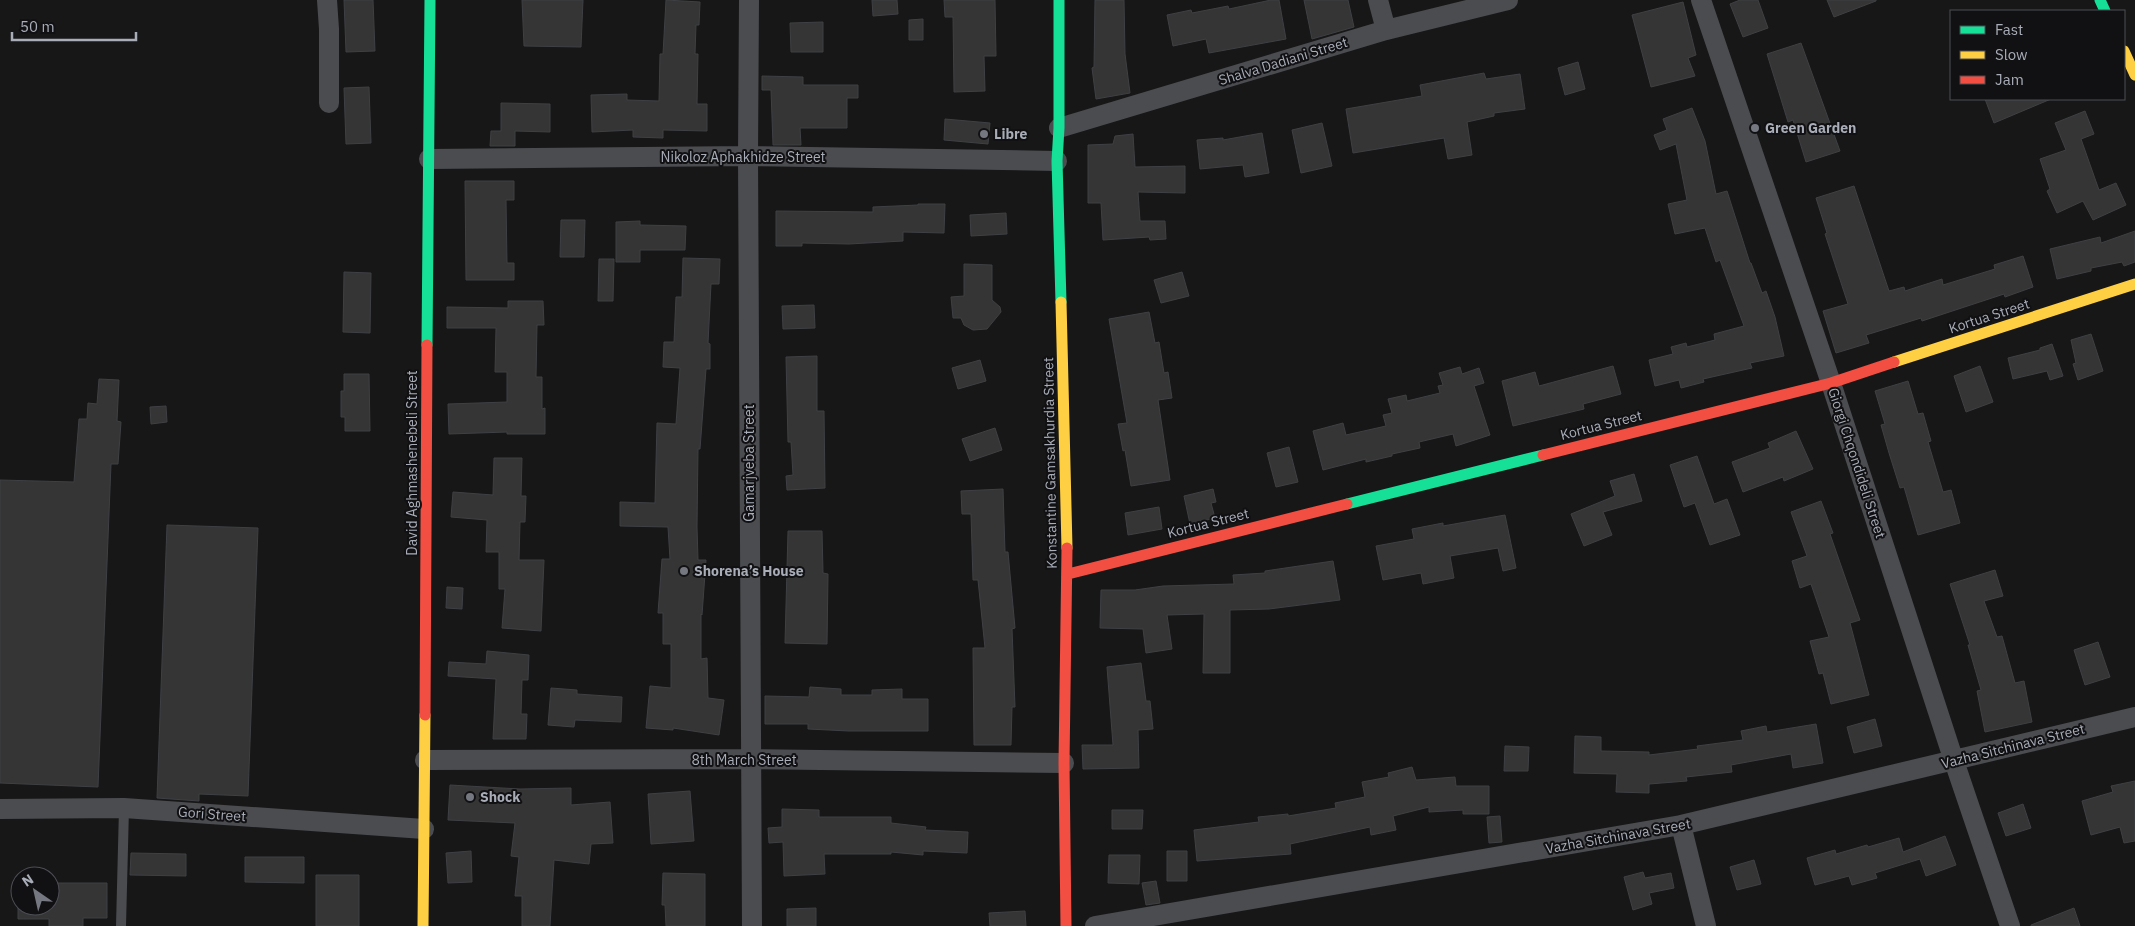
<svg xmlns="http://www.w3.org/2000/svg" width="2135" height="926" viewBox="0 0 2135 926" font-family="'IBM Plex Sans',sans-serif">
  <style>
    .building { fill: #353536; stroke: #3f4043 }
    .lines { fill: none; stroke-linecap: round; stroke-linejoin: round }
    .lane { stroke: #4b4c50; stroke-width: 10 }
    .street { stroke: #4b4c50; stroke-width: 20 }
    .fast { stroke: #16e098; stroke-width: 11 }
    .slow { stroke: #ffcf43; stroke-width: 11 }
    .jam { stroke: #f24e42; stroke-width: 11 }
    .poi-dot { fill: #757880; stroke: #111113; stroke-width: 2 }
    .labels { text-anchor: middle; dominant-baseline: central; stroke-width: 4; stroke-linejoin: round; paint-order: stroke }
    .street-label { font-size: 14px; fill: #a8adb8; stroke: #111113 }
    .poi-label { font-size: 14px; font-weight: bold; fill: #a8adb8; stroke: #111113; text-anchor: start }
  </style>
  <rect width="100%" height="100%" fill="#171717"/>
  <path class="building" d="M344,0H373L375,51L346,52Z
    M522,0H583L581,47L524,46Z
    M666,0L700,2L699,25H696L695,54H698L697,104H707V131L663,130V138L633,137V130L592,132L591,95L627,94V100L659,101L660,54H663Z
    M872,0H897L898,14L873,16Z
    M944,0H995L996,56H984L985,91L954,92L953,17H945Z
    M1095,0H1124L1125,54L1130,93L1096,99L1092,68L1094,67Z
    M1271,0H1279L1286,39L1209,53L1206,39L1173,46L1167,15L1191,10L1192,13L1228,6L1229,9Z
    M1304,0H1348L1354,27L1312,39Z
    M1740,0H1758L1768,28L1743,37L1730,4Z
    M1827,0H1876V1L1834,17Z
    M1683,2L1696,55L1688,58L1695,76L1651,87L1632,15Z
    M923,19V40H909V20Z
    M823,22V52H791L790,23Z
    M1801,43L1840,151L1806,162L1793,120L1788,122L1767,54Z
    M1578,62L1585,89L1565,95L1558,68Z
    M1484,73L1486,79L1520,74L1525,109L1494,113V116L1467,122L1472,155L1448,159L1444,138L1353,153L1346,109L1422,96L1420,85Z
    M762,76L803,77V85H858V98H847V128H800L801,145H773L771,90H762Z
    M369,87L371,143L346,144L344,88Z
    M1985,99H2051L1994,123Z
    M501,103L550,104V132L515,131V146H490L491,131H501Z
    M1692,108L1705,141L1716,194L1727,191L1750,263H1751L1762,293L1766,291L1775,317L1784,356L1750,363L1752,368L1703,379L1704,382L1681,388L1679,380L1655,386L1649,360L1673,354L1671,347L1686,343L1687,347L1715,340L1714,334L1744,326L1720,260L1716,262L1705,228L1675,234L1668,204L1687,200L1676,144L1660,150L1654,135L1667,130L1663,119Z
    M2085,111L2094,134L2081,139L2099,190L2116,183L2126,205L2093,220L2083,201L2057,213L2047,191L2050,189L2040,159L2066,150L2055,123Z
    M945,119L990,123L988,144L944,140Z
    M1322,123L1332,166L1301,173L1292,130Z
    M1262,133L1269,173L1245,177L1243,165L1200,169L1197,140L1223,138V140Z
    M1133,134L1135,167L1185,166V193L1138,192L1140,221H1165L1166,239L1150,240L1149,237L1103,240L1101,203H1088V145L1113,144L1115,136Z
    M465,181H514V200H506L507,263H514V280H466Z
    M1854,186L1889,291L1904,287L1905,291L1942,279L1943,285L1995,269L1994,265L2023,256L2033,287L2005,297L2004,294L1922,321L1921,318L1866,335L1869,343L1836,353L1823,311L1848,304L1825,234L1827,233L1816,198Z
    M918,204H945L944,233L903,232V241L849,244L802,243V246H776V211L873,212V207L918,205Z
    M1006,213L1007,234L971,236L970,215Z
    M561,220H585L584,257H560Z
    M640,221V225L686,226L685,250H640V262H616V222Z
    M2135,231V262L2124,266L2122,262L2091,268V271L2057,279L2050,249L2100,237L2101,243Z
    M683,258L720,259L719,284H711L708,343L710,344V369H706L700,449H698L697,527L698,560H706L702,615L701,614V659L707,658L708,698L724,700L719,735L673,728V730L646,728L650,686L671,688V644H663V613H658L662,559H670L668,527L620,526V502L655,503L657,423L676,424L680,368L663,367L664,342H674L676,297H682Z
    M599,259H614L613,301H598Z
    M964,264L992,265V300L1000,307L1001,312L987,329L973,330L964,325L961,318H953L951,297L964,296Z
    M344,272L371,273L370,333L343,332Z
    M1182,272L1189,296L1161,303L1154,280Z
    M508,301H543L544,325H537L536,377H542V409L545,408V434H507V432L449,434L448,404L507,402V372H495L496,328H447V307L508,308Z
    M814,305L815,328L783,329L782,306Z
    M1149,312L1155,343L1159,342L1164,373L1168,372L1172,398L1158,400L1170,480L1131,486L1125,450L1123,451L1118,424L1127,423L1109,319Z
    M2091,334L2103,371L2078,380L2073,364L2076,363L2071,340Z
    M2052,344L2063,376L2050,380L2047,371L2013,379L2008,358L2040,350V348Z
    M817,356V411H824L825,488L787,490L786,476L793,475L791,442H788L786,357Z
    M980,360L986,381L958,389L952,368Z
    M1613,366L1621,394L1583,404L1584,409L1513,426L1502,381L1535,372L1539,386Z
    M1980,366L1993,402L1966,412L1954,376Z
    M1460,367L1462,374L1479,368L1484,383L1474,386L1490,435L1456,446L1453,434L1419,442L1420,448L1392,454V456L1366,462V459L1323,470L1313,431L1343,423L1346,435L1386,426L1383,415L1392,413L1388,399L1406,395L1407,401L1440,393L1438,386L1443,385L1439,373Z
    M344,374H369L370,431H345V417H341V391H344Z
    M99,379L119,380L117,421L121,422L118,464H111L98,787L0,783V480L74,482L79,419H87L88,403L97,404Z
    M1908,381L1918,414L1923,413L1931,441L1928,442L1943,492L1951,490L1960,523L1918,535L1904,487L1900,488L1889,453L1881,425L1885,424L1875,391Z
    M166,406L167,422L151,424L150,407Z
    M995,428L1002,450L970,461L962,439Z
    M1796,431L1813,469L1784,481L1783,477L1743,492L1732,462L1770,448L1768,443Z
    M1289,447L1298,482L1276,487L1267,453Z
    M1697,456L1714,504L1727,499L1740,535L1710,545L1695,503L1684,507L1670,465Z
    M494,458H522L521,496H526L525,522H520L519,560H544L541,631L502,628L505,589H499V552H486L487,520L451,517L453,492L493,495Z
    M1634,474L1642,501L1603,512L1612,535L1584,546L1571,514L1615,496L1610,481Z
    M1003,489L1005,552H1008L1015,628L1012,629L1015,707H1012L1011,745H974L973,648H985L978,580H973L971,514H962L961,491Z
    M1213,489L1216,502L1211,503L1215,518L1190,524L1184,496Z
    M1821,501L1833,533L1830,534L1860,620L1850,623L1869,695L1831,704L1823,673L1819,674L1810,641L1829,637L1811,584L1800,588L1792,561L1807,556L1791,512Z
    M1159,507L1162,529L1128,535L1125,513Z
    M1505,515L1516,568L1503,571L1498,548L1450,556L1454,578L1423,584L1421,573L1383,580L1376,546L1414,539L1412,529L1443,523V526Z
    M167,525L258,528L248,796L199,794V801L157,798Z
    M788,531H822L823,573L828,574L827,644L785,643Z
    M1333,561L1340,600L1269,609L1230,610V673H1203L1204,614L1167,615L1172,649L1146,653L1143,629L1100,628L1101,590H1135L1163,586L1234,584L1233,575L1265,573V571Z
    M1995,570L2003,596L1984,601L1997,637L2002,636L2015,683L2024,681L2032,722L1985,732L1977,691L1981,690L1968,645H1970L1950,584Z
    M447,587L463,588L462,609L446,608Z
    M2098,642L2110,677L2085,685L2074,650Z
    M487,651L529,655L528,680H522L521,714H527L526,739H493L496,679L448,676L449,662L486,664Z
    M1141,663L1146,701H1150L1153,729L1138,730L1139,768L1083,769L1082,745H1113L1107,667Z
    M810,687L841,689V695H872V690L902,689V699H928V731H849L808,729V724H765V696L809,697Z
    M551,688L577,690V694L622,697L621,722L575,720L574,727L548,725Z
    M1875,719L1882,746L1854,753L1847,727Z
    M1816,724L1823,763L1793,768L1791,754L1731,765L1732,772L1686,777L1687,781L1649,784V793L1616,792L1617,774L1574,773L1575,736L1601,737V751L1649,752V755L1698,749L1697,746L1743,740L1741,731L1766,726L1767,732Z
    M1505,746L1529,747L1528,771H1504Z
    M1412,767L1416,780L1455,777L1456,786H1489V814H1463V810L1429,812V807L1393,816L1396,830L1371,835L1370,827L1290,844L1291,854L1197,861L1194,830L1259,822L1258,817L1288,814V816L1336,808L1335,803L1365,797L1362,782L1389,777L1388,773Z
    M2135,781V841L2124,843L2120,827L2091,835L2082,801L2113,792L2111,786Z
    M450,785L520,789L571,788V805L610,802L613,843L591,844L589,864L554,860L550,926H522V896H515L519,857L511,856L515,823L448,820Z
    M690,791L694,841L651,844L648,794Z
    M2023,804L2031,828L2006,836L1998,813Z
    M782,809L819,810V817H891V823L926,827L925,830L968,832L967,853L923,851V855L891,852V854H824L825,874L784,876L783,842L769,843L768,828L782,827Z
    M1112,810H1143L1142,829H1112Z
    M1500,816L1502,842L1489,843L1487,817Z
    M1945,836L1956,865L1926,876L1920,859L1875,873L1877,878L1852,885L1849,876L1815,885L1807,858L1835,850L1836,854L1867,845L1868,847L1899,838L1903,852Z
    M471,851L472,882L448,883L446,853Z
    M1167,851H1187V881H1167Z
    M131,853L186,854V876L130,875Z
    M1109,855H1140L1139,884L1108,883Z
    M245,857H304V883L245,882Z
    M1754,860L1761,884L1737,890L1730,867Z
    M1643,872L1645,878L1671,873L1674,888L1649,893L1652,904L1633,910L1624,877Z
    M663,873L705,874V926H666L665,905H662Z
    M316,875H359V926H316Z
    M1156,881L1160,903L1146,905L1142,883Z
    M50,883H107V918H83V926H49V919H18V906H50Z
    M816,908V926H787V909Z
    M2074,908L2080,926H2031V925Z
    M1025,911L1026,926H990L989,913Z"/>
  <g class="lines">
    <path class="lane" d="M121,926L124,808"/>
    <path class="street" d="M327,0L329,29V103
      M749,0L748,156L752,926
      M1378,0L1386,30
      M1701,0L1831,383L1954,761L2010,926
      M1059,128L1386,30L1508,0
      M429,159L748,156L1057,161
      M425,760L750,759L1064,763
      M0,809L124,808L424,829
      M1681,825L1706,926
      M1095,926L1681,825L2135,717"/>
    <path class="fast" d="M1059,0V128L1057,161L1061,302
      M2100,0L2105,11
      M427,345L430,0
      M1347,504L1543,455"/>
    <path class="slow" d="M2124,51L2135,75
      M1061,302L1067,548
      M1894,362L2135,284
      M423,926L425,715"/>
    <path class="jam" d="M1543,455L1831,383L1894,362
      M1068,574L1347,504
      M425,715L427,345
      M1066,926L1064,763L1067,548"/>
  </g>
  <g class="poi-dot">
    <circle cx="1755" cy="128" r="5"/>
    <circle cx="984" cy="134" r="5"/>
    <circle cx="684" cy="571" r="5"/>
    <circle cx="470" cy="797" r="5"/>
  </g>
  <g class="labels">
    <g class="street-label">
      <text transform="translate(1283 61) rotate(-17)">Shalva Dadiani Street</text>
      <text x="743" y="157">Nikoloz Aphakhidze Street</text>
      <text transform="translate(1989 316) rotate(-18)">Kortua Street</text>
      <text transform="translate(1601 425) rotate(-14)">Kortua Street</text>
      <text transform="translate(412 463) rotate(-90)">David Aghmashenebeli Street</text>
      <text transform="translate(749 463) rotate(-90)">Gamarjveba Street</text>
      <text transform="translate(1050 463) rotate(-91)">Konstantine Gamsakhurdia Street</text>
      <text transform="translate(1857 463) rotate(72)">Giorgi Chqondideli Street</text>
      <text transform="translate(1208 523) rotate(-14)">Kortua Street</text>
      <text transform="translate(2013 746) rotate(-14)">Vazha Sitchinava Street</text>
      <text x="744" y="760">8th March Street</text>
      <text transform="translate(212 814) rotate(4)">Gori Street</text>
      <text transform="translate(1618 836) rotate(-10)">Vazha Sitchinava Street</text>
    </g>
    <g class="poi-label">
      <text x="1765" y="128">Green Garden</text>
      <text x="994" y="134">Libre</text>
      <text x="694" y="571">Shorena’s House</text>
      <text x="480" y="797">Shock</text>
    </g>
  </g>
  <rect x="1950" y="10" width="175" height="90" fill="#111113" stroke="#4d4f55"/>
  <rect x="1960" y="26" width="25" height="8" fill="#16e098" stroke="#4d4f55"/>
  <text x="1995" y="35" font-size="15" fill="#a8adb8">Fast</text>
  <rect x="1960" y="51" width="25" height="8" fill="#ffcf43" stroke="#4d4f55"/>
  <text x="1995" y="60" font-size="15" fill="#a8adb8">Slow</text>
  <rect x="1960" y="76" width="25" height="8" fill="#f24e42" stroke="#4d4f55"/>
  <text x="1995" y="85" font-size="15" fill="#a8adb8">Jam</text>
  <g transform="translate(35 891) rotate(326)"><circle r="24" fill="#111113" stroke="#4d4f55"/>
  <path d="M0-4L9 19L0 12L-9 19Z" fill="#757880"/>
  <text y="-8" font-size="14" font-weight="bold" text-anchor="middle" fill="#a8adb8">N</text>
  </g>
  <path d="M12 32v8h124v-8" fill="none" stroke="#a8adb8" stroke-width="2.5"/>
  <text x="20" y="32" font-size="15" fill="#a8adb8" stroke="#111113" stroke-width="4" paint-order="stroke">50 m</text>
</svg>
